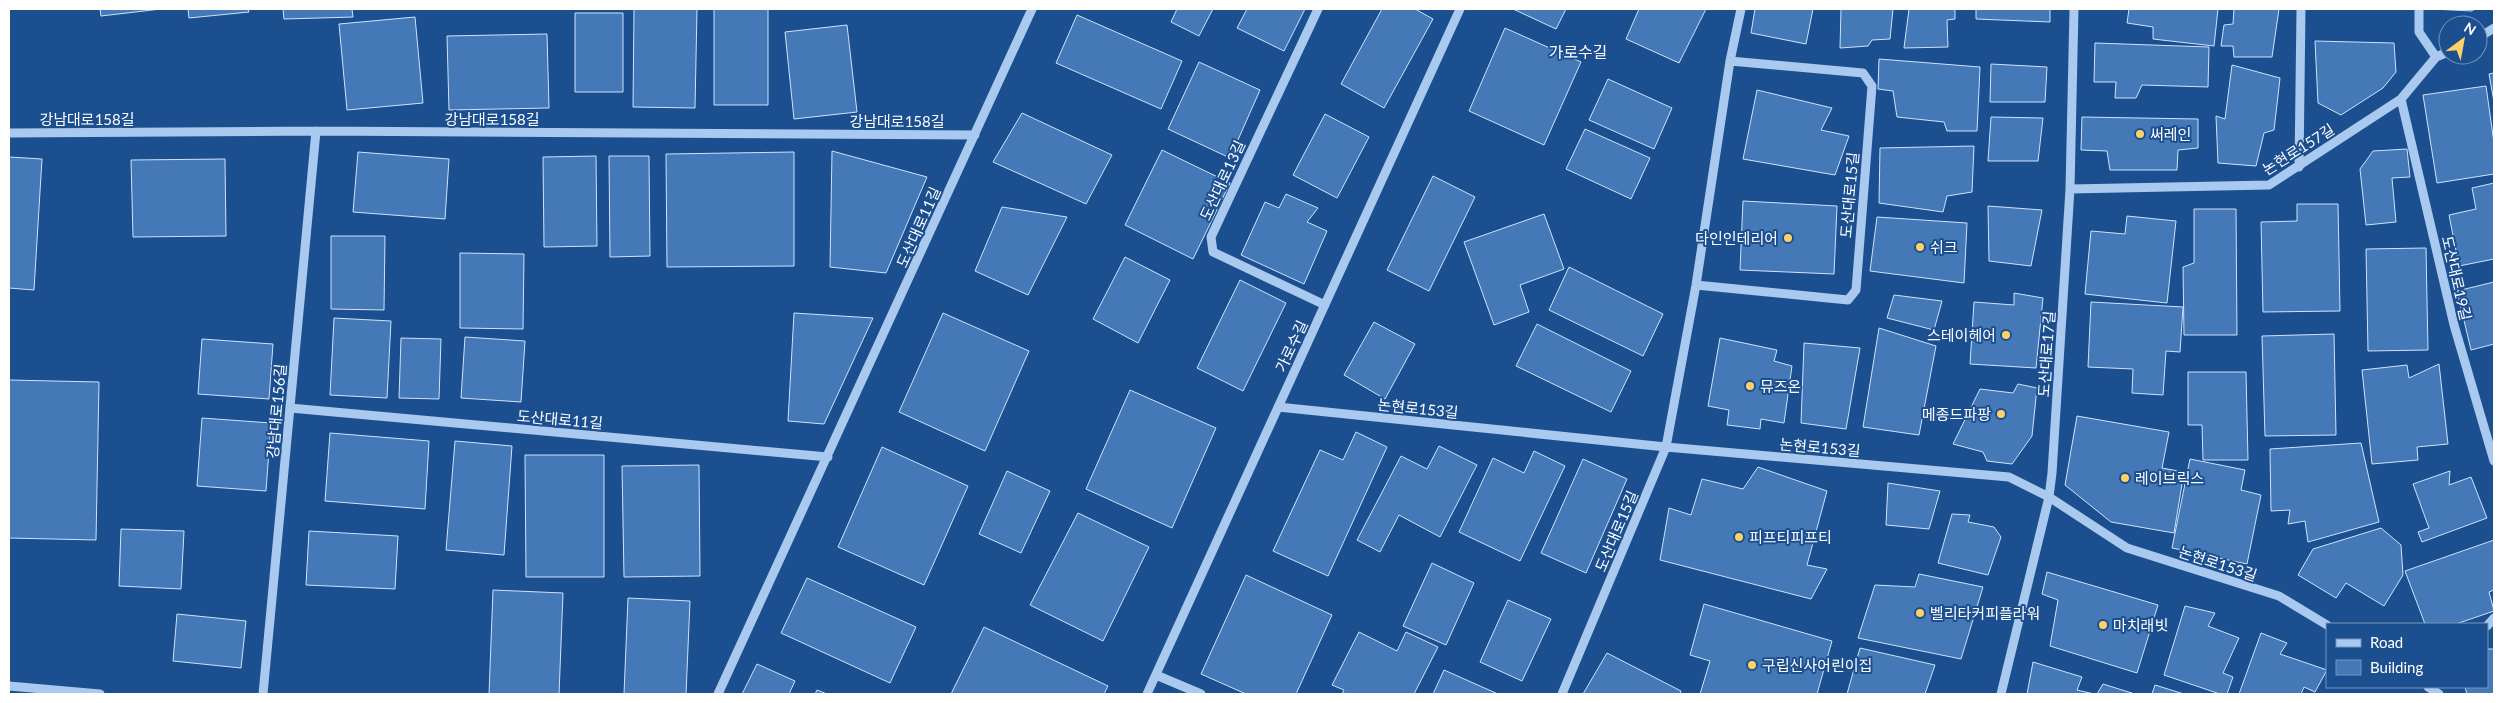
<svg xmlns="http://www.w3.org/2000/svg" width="2503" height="703" viewBox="0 0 2503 703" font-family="Lato,'Noto Sans KR',sans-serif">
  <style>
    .building { fill: #4478b7; stroke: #cfe3fa }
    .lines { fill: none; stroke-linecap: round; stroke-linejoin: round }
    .minor { stroke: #a9c9ee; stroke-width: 9 }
    .poi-dot { fill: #ffd166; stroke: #1b4f8f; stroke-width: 2 }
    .labels { text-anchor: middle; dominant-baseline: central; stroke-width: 4; stroke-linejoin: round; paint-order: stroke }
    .street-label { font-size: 15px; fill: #fff; stroke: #1b4f8f }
    .poi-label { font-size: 15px; fill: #fff; stroke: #1b4f8f; text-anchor: start }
    .neighbourhood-label { font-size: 16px; fill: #fff; stroke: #1b4f8f }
  </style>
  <rect width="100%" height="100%" fill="#1b4f8f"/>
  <path class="building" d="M100,9H161L101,16Z
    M188,9H248L249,12L189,18Z
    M283,9H352L353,17L284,19Z
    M634,9H697L695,108L633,107Z
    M714,9H768V105H714Z
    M1177,9H1213L1199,36L1171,22Z
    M1247,9H1305L1284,51L1237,28Z
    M1382,9H1415L1433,19L1384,108L1341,84Z
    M1513,9H1566L1556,29Z
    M1639,9H1706L1679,63L1626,39Z
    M1755,9H1813L1806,44L1751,33Z
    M1841,9H1893L1890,39L1872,40L1868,46L1840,48Z
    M1909,9H1955V19L1947,20L1948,47L1904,48Z
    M1976,9H2050V22L1976,19Z
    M2129,9H2218L2214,46L2153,39V27L2127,23Z
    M2234,9H2279L2272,57H2234L2233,46H2221L2224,25L2233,24Z
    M2432,9H2475L2472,11Z
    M575,13H623V92H575Z
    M1077,15L1182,61L1161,109L1056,63Z
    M415,17L423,103L347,110L339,24Z
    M847,25L857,112L794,119L785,32Z
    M1505,28L1581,62L1544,145L1469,111Z
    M547,34L549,108L449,110L447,36Z
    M2315,41L2394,43L2396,72L2383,88L2341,115L2318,103Z
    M2095,43L2209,47L2208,87L2142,85L2136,98H2115L2116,82H2094Z
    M1879,59L1980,67L1977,131H1947L1944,122L1897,117L1893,91L1878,89Z
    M1199,62L1260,90L1230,158L1168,129Z
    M1991,64L2047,67L2045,102H1990Z
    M2232,65L2280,78L2274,130L2264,133L2256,166L2218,163L2216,116L2225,119Z
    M2494,73V102L2489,74Z
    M1608,79L1672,108L1654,149L1589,120Z
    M2486,86L2494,143V174L2437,183L2423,95Z
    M1757,90L1832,108L1821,130L1849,136L1835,175L1743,159Z
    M1022,113L1112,155L1086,204L993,162Z
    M1325,114L1369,137L1337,198L1293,175Z
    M1991,117L2043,118L2038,161H1988Z
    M2082,117L2198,119V148L2178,150L2177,170H2110L2107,151L2081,150Z
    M1585,129L1650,158L1631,199L1566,169Z
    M1974,146L1972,192L1947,196L1943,212L1879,203L1880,148Z
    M2407,149L2410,177L2392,178L2396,222L2366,225L2360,169L2373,151Z
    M1162,150L1230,183L1193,259L1125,225Z
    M832,151L927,177L886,273L830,267Z
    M358,152L449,159L445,219L353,212Z
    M794,152V266L667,267L666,154Z
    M596,156L597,246L544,247L543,157Z
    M609,156H649L650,256L610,257Z
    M9,157L42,159L34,290L9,288Z
    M225,159L226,236L133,237L131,160Z
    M1433,176L1475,197L1429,291L1387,270Z
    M2494,183V259L2459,266L2449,215L2476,209L2472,188Z
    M1286,194L1318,208L1307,222L1327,231L1304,284L1241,255L1265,202L1279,208Z
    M1743,201L1837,206L1834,274L1740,270Z
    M2297,204H2338L2340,311L2263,312L2261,222L2297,221Z
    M1988,206L2042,210L2031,266L1989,261Z
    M1002,207L1067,217L1028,295L975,271Z
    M2194,209H2236L2237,335H2184L2183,267L2194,263Z
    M1544,214L1564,269L1520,285L1529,312L1494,325L1464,242Z
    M2127,216L2176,221L2167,303L2085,294L2091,231L2125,234Z
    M1877,217L1967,223L1964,283L1870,271Z
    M331,236H385L384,310L331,309Z
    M2426,248L2428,350L2368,351L2366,249Z
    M460,253L524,254L523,329L460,328Z
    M1125,257L1170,280L1138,343L1093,319Z
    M1569,267L1663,314L1643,356L1549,310Z
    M1240,280L1286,303L1243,391L1197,368Z
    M2494,282V344L2471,350L2457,291Z
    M2014,293L2043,298L2036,368L1970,364L1974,302L2014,305Z
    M1894,295L1942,301L1934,330L1887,318Z
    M2091,302L2183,307L2180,352L2166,351L2163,395L2132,393L2133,369L2088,367Z
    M794,313L873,318L824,424L788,421Z
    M943,313L1029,351L985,451L899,412Z
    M334,318L391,321L387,398L330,395Z
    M1374,322L1415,344L1385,399L1344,375Z
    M1537,324L1631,371L1611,412L1516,366Z
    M1879,328L1936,346L1919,435L1863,427Z
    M2334,334L2336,435L2265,436L2262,336Z
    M465,337L525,341L521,402L461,398Z
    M401,338L441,339L439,399L399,398Z
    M1720,338L1777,350L1774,361L1792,366L1784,423L1761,419L1760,429L1727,425L1729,410L1708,406Z
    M202,339L273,344L269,399L198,394Z
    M1804,343L1860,348L1846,429L1801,423Z
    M2439,364L2448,444L2417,447L2418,460L2372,464L2362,370L2407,365L2409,378Z
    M2188,372H2246L2248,460H2203L2202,425H2188Z
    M9,380L99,382L96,540L9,538Z
    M2018,384L2037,388L2032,436L2012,464L1987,461L1983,452L1953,444L1980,389L2013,393Z
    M1130,390L1216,428L1172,528L1086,489Z
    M2077,416L2169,432L2162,468L2184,472L2174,533L2111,522L2065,485Z
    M202,418L271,423L266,491L197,486Z
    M1356,432L1387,447L1328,576L1273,551L1320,450L1343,460Z
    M330,433L429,441L425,509L325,501Z
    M455,441L512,446L504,555L446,550Z
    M2361,443L2379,522L2308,542L2305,521L2288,524L2290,510L2271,511L2270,449Z
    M1439,446L1477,465L1440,537L1399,515L1380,552L1357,540L1401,456L1427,469Z
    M882,447L968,486L924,585L838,547Z
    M1534,451L1565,466L1520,561L1459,532L1493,458L1524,473Z
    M525,455H604V577H526Z
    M1583,459L1627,479L1586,573L1541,553Z
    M2190,459L2245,470L2241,490L2261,495L2247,564L2172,548Z
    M699,465L700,576L624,577L622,466Z
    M1758,467L1827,491L1807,565L1827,569L1811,599L1660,560L1669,508L1691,515L1702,479L1743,489Z
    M1007,471L1050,491L1021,553L979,534Z
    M2450,471L2449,485L2471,477L2487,518L2422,542L2418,532L2429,528L2413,484Z
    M1888,483L1940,491L1929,529L1886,525Z
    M1078,513L1149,547L1103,641L1030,605Z
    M1952,514L1970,515L1968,522L1994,527L2001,537L1988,575L1938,563Z
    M2381,528L2401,545L2403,575L2384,606L2346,583L2336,598L2298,575L2313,549Z
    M121,529L184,531L181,589L119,586Z
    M309,531L398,536L395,589L306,585Z
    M2494,540V590L2489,592L2494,611L2456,624H2425L2405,571Z
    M1432,563L1474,583L1446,645L1403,626Z
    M2047,572L2158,605L2137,673L2050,646L2058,600L2042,594Z
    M1919,574L1983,587L1961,659L1858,638L1875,585L1915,587Z
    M1246,575L1332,615L1296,694H1246L1201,674Z
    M807,578L916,627L890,683L781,633Z
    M493,590L563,593L559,694H489Z
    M628,598L690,601L686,694H624Z
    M1508,600L1551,619L1522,681L1480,662Z
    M1704,604L1832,641L1817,694H1700L1710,661L1690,655Z
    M2185,606L2215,613L2208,626L2239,638L2223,673L2233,677L2227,694H2220L2164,675Z
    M177,614L246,621L241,668L173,661Z
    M984,627L1108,686L1104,694H951Z
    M1359,632L1397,651L1406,632L1438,647L1414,694H1342L1344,690L1332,685Z
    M2261,633L2287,643L2280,654L2327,670L2315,692L2304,687L2301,694H2239Z
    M1860,648L1935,665L1925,694H1847Z
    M2487,649H2494V694H2467L2465,687H2487Z
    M1607,653L1681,691L1680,694H1583Z
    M2033,662L2082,677L2077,690L2094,694H2027Z
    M757,664L795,681L789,694H742Z
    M1444,670L1498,694H1433Z
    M2103,684L2135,694H2097Z
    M2155,685L2184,694H2152Z
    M817,690L827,694H815Z"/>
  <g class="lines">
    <path class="minor" d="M1318,9L1211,237L1213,252L1325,305
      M2419,9V32L2436,57
      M2478,38L2494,28
      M2401,99L2454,325L2494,461
      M9,133L316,131L975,135
      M2299,167L2301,9
      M2070,189L2269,185L2401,99L2436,57L2448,52
      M1696,285L1848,300L1856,290L1872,86L1863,73L1730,61
      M1278,407L1666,447L2009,477L2049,497L2127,548L2279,596L2327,625
      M290,408L828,457
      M2487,626L2494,618
      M1156,675L1201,694
      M9,686L100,694
      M2428,687L2439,694
      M263,694L316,131
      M718,694L1032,9
      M1147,694L1460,9
      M1562,694L1666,447L1696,285L1730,61L1741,9
      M2001,694L2049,497L2052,473L2070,189L2074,9"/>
  </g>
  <g class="poi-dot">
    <circle cx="2140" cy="134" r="5"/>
    <circle cx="1788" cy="238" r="5"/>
    <circle cx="1920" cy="247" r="5"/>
    <circle cx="2006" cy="335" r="5"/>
    <circle cx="1750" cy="386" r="5"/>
    <circle cx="2001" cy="414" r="5"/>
    <circle cx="2125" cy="478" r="5"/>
    <circle cx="1739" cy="537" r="5"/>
    <circle cx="1920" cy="613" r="5"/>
    <circle cx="2103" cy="625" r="5"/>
    <circle cx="1752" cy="665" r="5"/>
  </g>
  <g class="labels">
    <g class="street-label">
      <text x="87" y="119">강남대로158길</text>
      <text x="492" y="119">강남대로158길</text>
      <text x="897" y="121">강남대로158길</text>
      <text transform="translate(2298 149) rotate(-32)">논현로157길</text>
      <text transform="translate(1222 180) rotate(-65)">도산대로13길</text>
      <text transform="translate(1849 195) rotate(-85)">도산대로15길</text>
      <text transform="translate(918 227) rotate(-66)">도산대로11길</text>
      <text transform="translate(2457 278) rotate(77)">도산대로19길</text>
      <text transform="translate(1291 346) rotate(-65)">가로수길</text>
      <text transform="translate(2046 354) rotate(-86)">도산대로17길</text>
      <text transform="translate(1418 408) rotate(6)">논현로153길</text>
      <text transform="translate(276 411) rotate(-85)">강남대로156길</text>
      <text transform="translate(560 419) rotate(5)">도산대로11길</text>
      <text transform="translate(1820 447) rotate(5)">논현로153길</text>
      <text transform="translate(1616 531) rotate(-67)">도산대로15길</text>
      <text transform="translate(2218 563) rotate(18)">논현로153길</text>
    </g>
    <g class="poi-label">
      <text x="2150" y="134">써레인</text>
      <text x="1778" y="238" text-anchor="end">다인인테리어</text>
      <text x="1930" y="247">쉬크</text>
      <text x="1996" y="335" text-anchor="end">스테이헤어</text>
      <text x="1760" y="386">뮤즈온</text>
      <text x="1991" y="414" text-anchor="end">메종드파팡</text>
      <text x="2135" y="478">레이브릭스</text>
      <text x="1749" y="537">피프티피프티</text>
      <text x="1930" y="613">벨리타커피플라워</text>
      <text x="2113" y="625">마치래빗</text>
      <text x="1762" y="665">구립신사어린이집</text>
    </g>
    <g class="neighbourhood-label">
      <text x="1578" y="51">가로수길</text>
    </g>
  </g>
  <rect width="2503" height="703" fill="none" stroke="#ffffff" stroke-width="20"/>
  <rect x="2326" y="623" width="162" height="65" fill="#1b4f8f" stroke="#7695bc"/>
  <rect x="2336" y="639" width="25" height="8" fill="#a9c9ee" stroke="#7695bc"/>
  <text x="2370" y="648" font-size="15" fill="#ffffff">Road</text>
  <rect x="2336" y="660" width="25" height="15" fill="#4478b7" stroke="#7695bc"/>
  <text x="2370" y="673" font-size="15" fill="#ffffff">Building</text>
  <g transform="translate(2463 40) rotate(32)"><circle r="24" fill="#1b4f8f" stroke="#7695bc"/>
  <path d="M0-4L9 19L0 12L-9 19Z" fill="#ffd166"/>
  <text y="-8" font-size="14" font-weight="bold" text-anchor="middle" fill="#ffffff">N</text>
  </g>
</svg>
